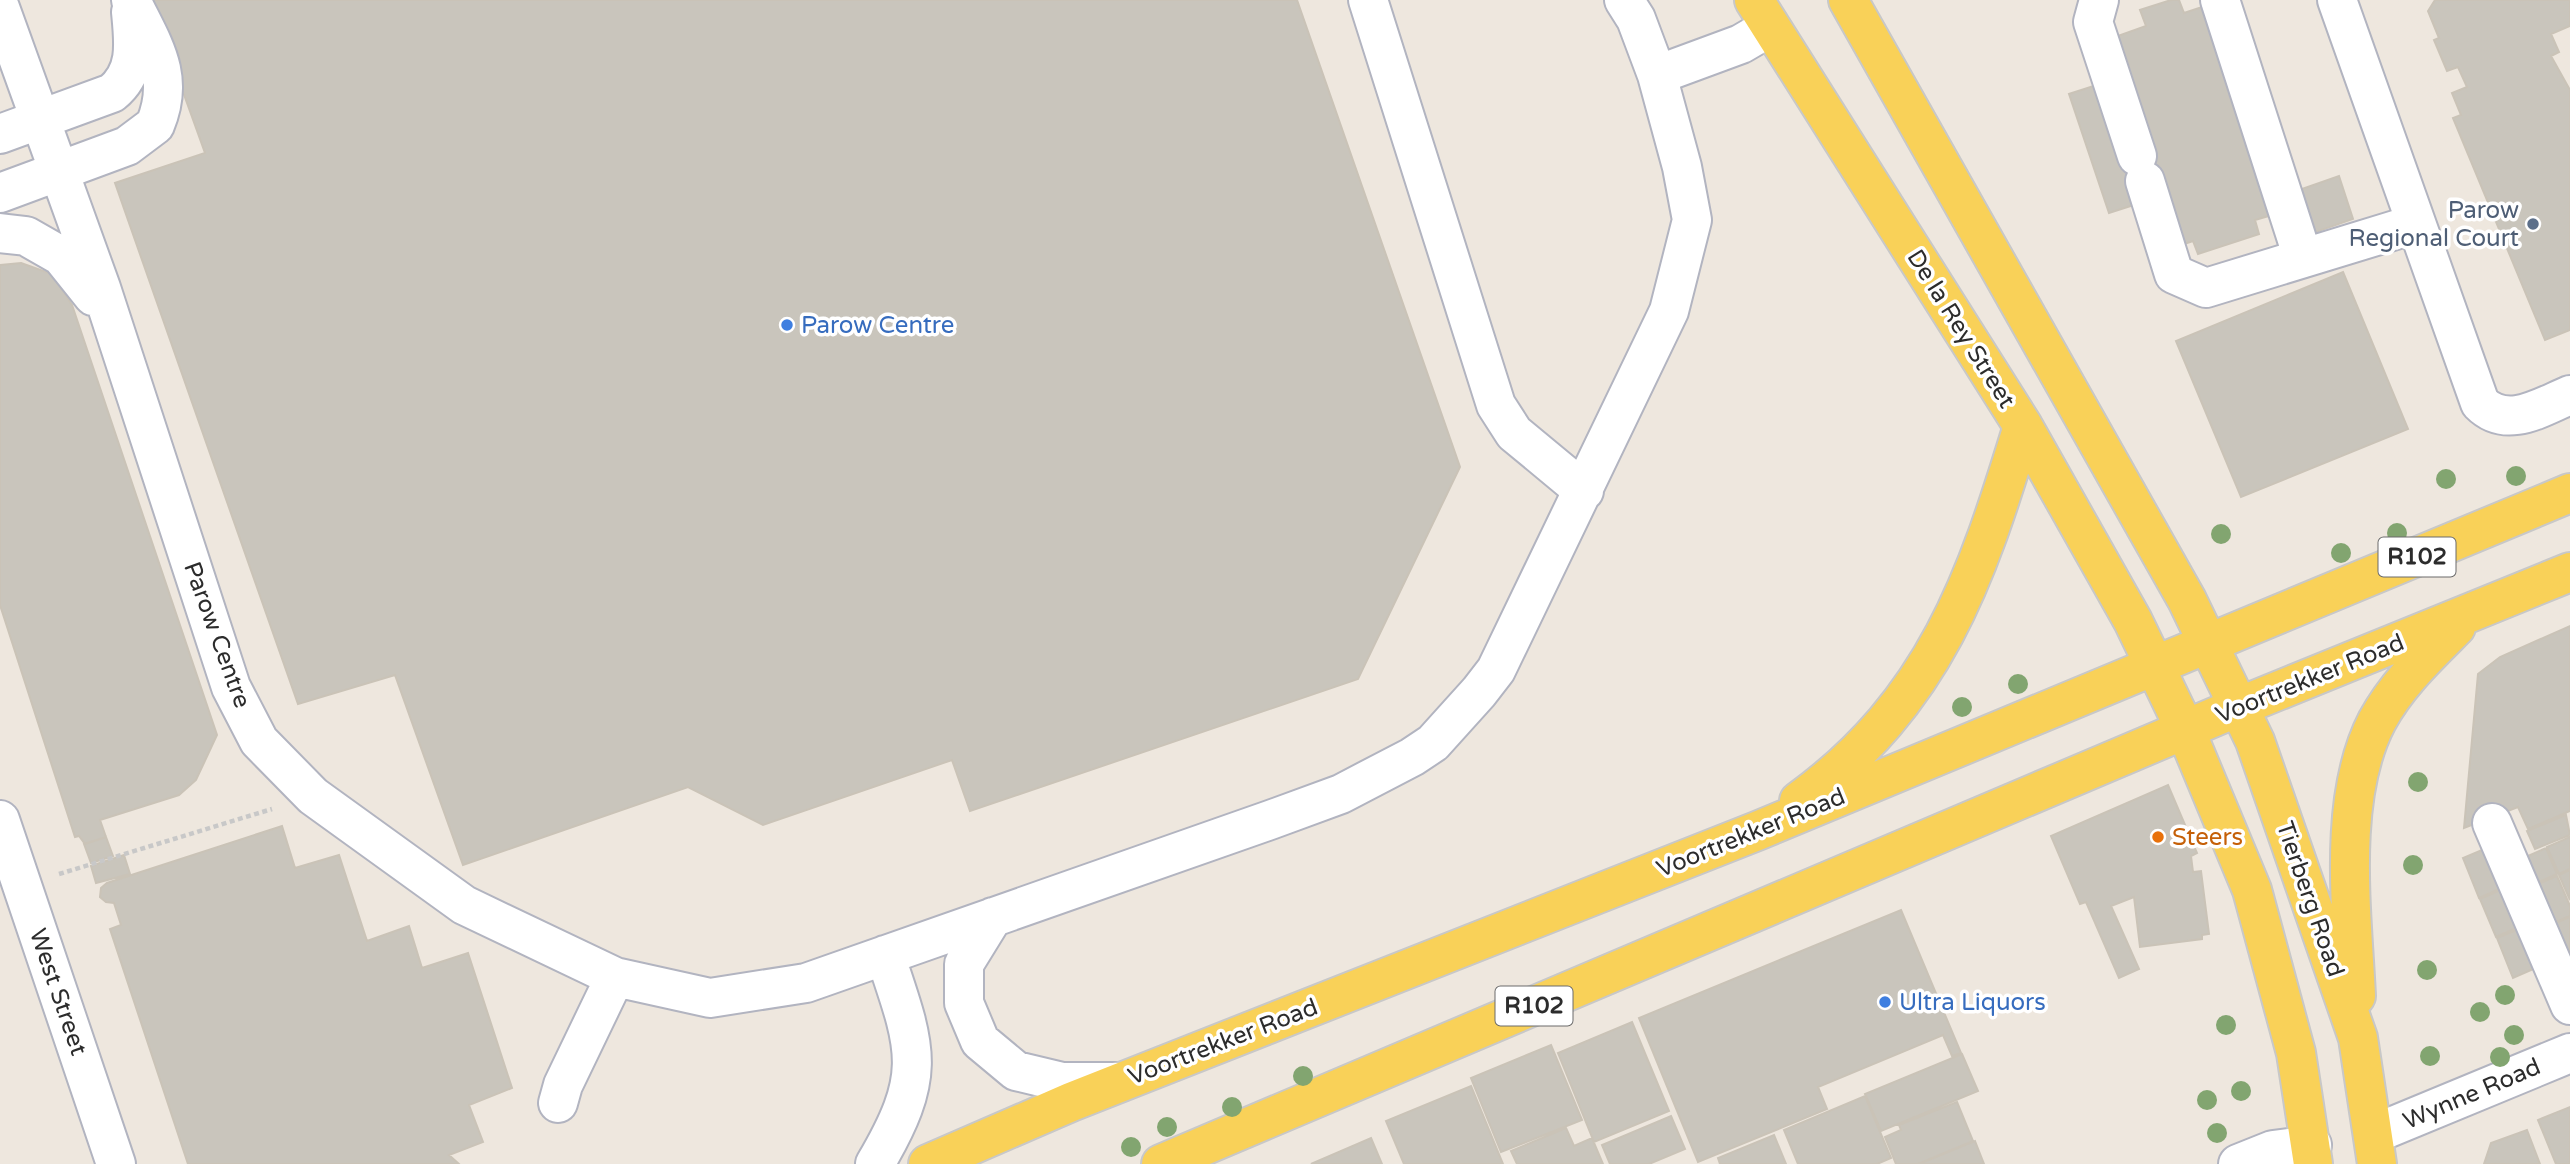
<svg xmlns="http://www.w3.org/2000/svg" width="2570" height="1164" viewBox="0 0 2570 1164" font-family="'Varela Round',sans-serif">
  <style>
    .building { fill: #c9c5bc; stroke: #cac3b7; stroke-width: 2 }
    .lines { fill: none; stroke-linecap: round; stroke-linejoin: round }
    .minor-casing { stroke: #b2b4c0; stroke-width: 42 }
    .major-casing { stroke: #c8c8c8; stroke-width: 42 }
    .path { stroke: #c8c8c8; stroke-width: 4.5; stroke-dasharray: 5 3.5; stroke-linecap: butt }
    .minor { stroke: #fff; stroke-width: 38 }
    .major { stroke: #f9d158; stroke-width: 38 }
    .tree { fill: #82a570 }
    .service-dot { fill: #5c6f8a; stroke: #fff; stroke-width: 2.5 }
    .shop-dot { fill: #3f7fe0; stroke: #fff; stroke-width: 2.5 }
    .food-dot { fill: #e8710a; stroke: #fff; stroke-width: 2.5 }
    .labels { text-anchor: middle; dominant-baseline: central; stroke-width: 7; stroke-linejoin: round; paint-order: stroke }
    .shield { fill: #fff; stroke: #6b6b6b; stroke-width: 2 }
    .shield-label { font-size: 23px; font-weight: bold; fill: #2c2c2c }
    .service-label { font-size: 24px; fill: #4e5e75; stroke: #fff; text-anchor: end }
    .shop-label { font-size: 24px; fill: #366cbe; stroke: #fff; text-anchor: start }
    .street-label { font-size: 24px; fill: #2c2c2c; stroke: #fff }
    .food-label { font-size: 24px; fill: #c56008; stroke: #fff; text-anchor: start }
  </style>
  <rect width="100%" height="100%" fill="#eee7de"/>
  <path class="building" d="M150,0H1297L1460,467L1358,679L970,811L952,760L763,825L688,787L463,865L395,675L298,704L115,183L205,153Z
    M2171,0H2179L2184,13L2202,7L2272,215L2255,220L2259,234L2198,254L2193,241L2184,244L2140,203L2109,213L2069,94L2100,84L2115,37L2146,26L2140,10Z
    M2435,0H2570V26L2551,34L2559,52L2551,56L2570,90V330L2545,340L2453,118L2461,115L2452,93L2467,87L2458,67L2447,71L2434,40L2439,38L2428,11Z
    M2339,176L2353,219L2307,235L2293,192Z
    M21,263L52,274L72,305L217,735L196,780L179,795L100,820L106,837L85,844L79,836L75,837L0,605V265Z
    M2343,272L2408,429L2241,497L2176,341Z
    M2570,626V811L2528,829L2518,807L2464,828L2478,674L2500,657Z
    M2168,785L2197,853L2191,856L2193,872L2201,871L2209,934L2202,935V939L2140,947L2134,897L2111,906L2139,969L2119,978L2086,902L2080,904L2051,836Z
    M2566,815L2570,835L2535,849L2527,831Z
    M282,826L295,868L339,855L367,941L409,926L422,968L468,953L512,1088L469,1105L483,1142L449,1155L459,1164H188L110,929L121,925L114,903L106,902L100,897L101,888L107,883Z
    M106,837L113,856L91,863L84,844Z
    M2570,837V869L2559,874L2547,847Z
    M2489,847L2506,886L2479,898L2463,858Z
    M2546,848L2557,874L2532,885L2521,859Z
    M124,855L130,874L96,883L91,866Z
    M2570,870V900L2559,875Z
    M2557,876L2570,906V916L2549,925L2533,886Z
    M2505,888L2521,926L2496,937L2480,899Z
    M1901,910L1961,1053L1952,1056L1943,1035L1818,1087L1827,1109L1698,1162L1639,1018Z
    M2570,917V964L2548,926Z
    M2522,928L2538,967L2513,978L2497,938Z
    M1632,1022L1669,1111L1594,1142L1558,1053Z
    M1551,1045L1582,1120L1501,1152L1471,1078Z
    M1962,1054L1978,1091L1881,1131L1865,1094Z
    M1471,1086L1503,1164H1404L1386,1121Z
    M1865,1096L1891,1158L1877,1164H1798L1784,1130Z
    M1957,1102L1973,1141L1918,1164H1896L1885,1137L1901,1130L1899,1125Z
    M2570,1107V1164H2556L2538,1120Z
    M1671,1116L1685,1149L1649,1164H1610L1602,1145Z
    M1566,1128L1574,1146L1592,1138L1603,1164H1517L1511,1151Z
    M2527,1130L2540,1164H2484L2491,1143Z
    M1774,1135L1786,1164H1720L1718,1158Z
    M1371,1138L1382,1164H1311Z
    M1975,1141L1984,1164H1919Z"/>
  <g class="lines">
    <g class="minor-casing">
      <path id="minor" d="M1368,0L1496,405L1514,433L1584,491
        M2099,0L2093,22L2137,156
        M2220,0L2303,258
        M2337,0L2480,403C2507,430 2541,407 2570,395
        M0,8L101,288L231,687L259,741L313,796L464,905L615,977L710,998L806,983L1270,820L1341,794L1412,757L1433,743L1479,692L1496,670L1669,311L1692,220L1682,167L1657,75L1636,19L1624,0
        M1657,75L1741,44L1770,27
        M0,134L112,93C138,72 134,43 131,12
        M2145,181L2174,274L2206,288L2415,224
        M0,193L127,146L155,125C176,75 152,44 131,0
        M0,233L26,236L61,256L93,296
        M0,820L116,1164
        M2492,823L2570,1005
        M993,917L964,964V1003L980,1041L1016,1071L1062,1082H1120
        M558,1103L563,1085L615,977
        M2374,1134L2570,1053
        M875,1164C928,1074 917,1050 885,955
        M2238,1164L2273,1150L2312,1145"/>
    </g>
    <g class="major-casing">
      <path id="major" d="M1754,0L2023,426L2133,621L2185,729L2252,890L2296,1053L2313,1164
        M1848,0L2187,600L2255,741L2358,1038L2377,1164
        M1799,801C1935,702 1976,580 2023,426
        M2356,996C2352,911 2337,798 2377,721C2397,684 2427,656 2456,627
        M928,1164L1071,1102L1757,831L2570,493
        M1161,1164L2238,707L2570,572"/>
    </g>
    <path class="path" d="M59,874L272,809"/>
    <use href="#minor" class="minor"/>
    <use href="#major" class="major"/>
  </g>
  <g class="tree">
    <circle cx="2516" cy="476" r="10"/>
    <circle cx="2446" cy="479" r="10"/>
    <circle cx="2397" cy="533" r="10"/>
    <circle cx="2221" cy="534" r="10"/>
    <circle cx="2341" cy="553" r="10"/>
    <circle cx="2018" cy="684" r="10"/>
    <circle cx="1962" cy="707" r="10"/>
    <circle cx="2418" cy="782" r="10"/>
    <circle cx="2413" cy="865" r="10"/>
    <circle cx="2427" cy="970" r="10"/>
    <circle cx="2505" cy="995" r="10"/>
    <circle cx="2480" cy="1012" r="10"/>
    <circle cx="2226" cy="1025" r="10"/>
    <circle cx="2514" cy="1035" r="10"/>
    <circle cx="2430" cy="1056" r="10"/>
    <circle cx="2500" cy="1057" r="10"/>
    <circle cx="1303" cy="1076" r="10"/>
    <circle cx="2241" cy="1091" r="10"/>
    <circle cx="2207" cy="1100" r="10"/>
    <circle cx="1232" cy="1107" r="10"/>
    <circle cx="1167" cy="1127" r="10"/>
    <circle cx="2217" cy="1133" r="10"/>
    <circle cx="1131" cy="1147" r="10"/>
  </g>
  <circle class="service-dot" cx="2533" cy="224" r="7"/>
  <g class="shop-dot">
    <circle cx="787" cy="325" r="7"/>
    <circle cx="1885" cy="1002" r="7"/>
  </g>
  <circle class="food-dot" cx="2158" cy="837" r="7"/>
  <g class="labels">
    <g class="shield">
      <rect x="2378.5" y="537.5" width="77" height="39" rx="5"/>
      <rect x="1495.5" y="986.5" width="77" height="39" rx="5"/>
    </g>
    <g class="shield-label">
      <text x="2417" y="557">R102</text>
      <text x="1534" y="1006">R102</text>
    </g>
    <g class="service-label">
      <text x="2519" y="210">Parow<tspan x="2519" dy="28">Regional Court</tspan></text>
    </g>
    <g class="shop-label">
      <text x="801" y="325">Parow Centre</text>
      <text x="1899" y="1002">Ultra Liquors</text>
    </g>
    <g class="street-label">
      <text transform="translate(1961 329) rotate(58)">De la Rey Street</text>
      <text transform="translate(217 635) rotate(70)">Parow Centre</text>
      <text transform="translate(2310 679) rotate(-22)">Voortrekker Road</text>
      <text transform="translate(1751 833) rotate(-22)">Voortrekker Road</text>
      <text transform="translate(2310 899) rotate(71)">Tierberg Road</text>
      <text transform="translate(58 992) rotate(71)">West Street</text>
      <text transform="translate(1223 1042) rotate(-21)">Voortrekker Road</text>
      <text transform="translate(2472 1094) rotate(-23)">Wynne Road</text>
    </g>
    <g class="food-label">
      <text x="2172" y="837">Steers</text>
    </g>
  </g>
</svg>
